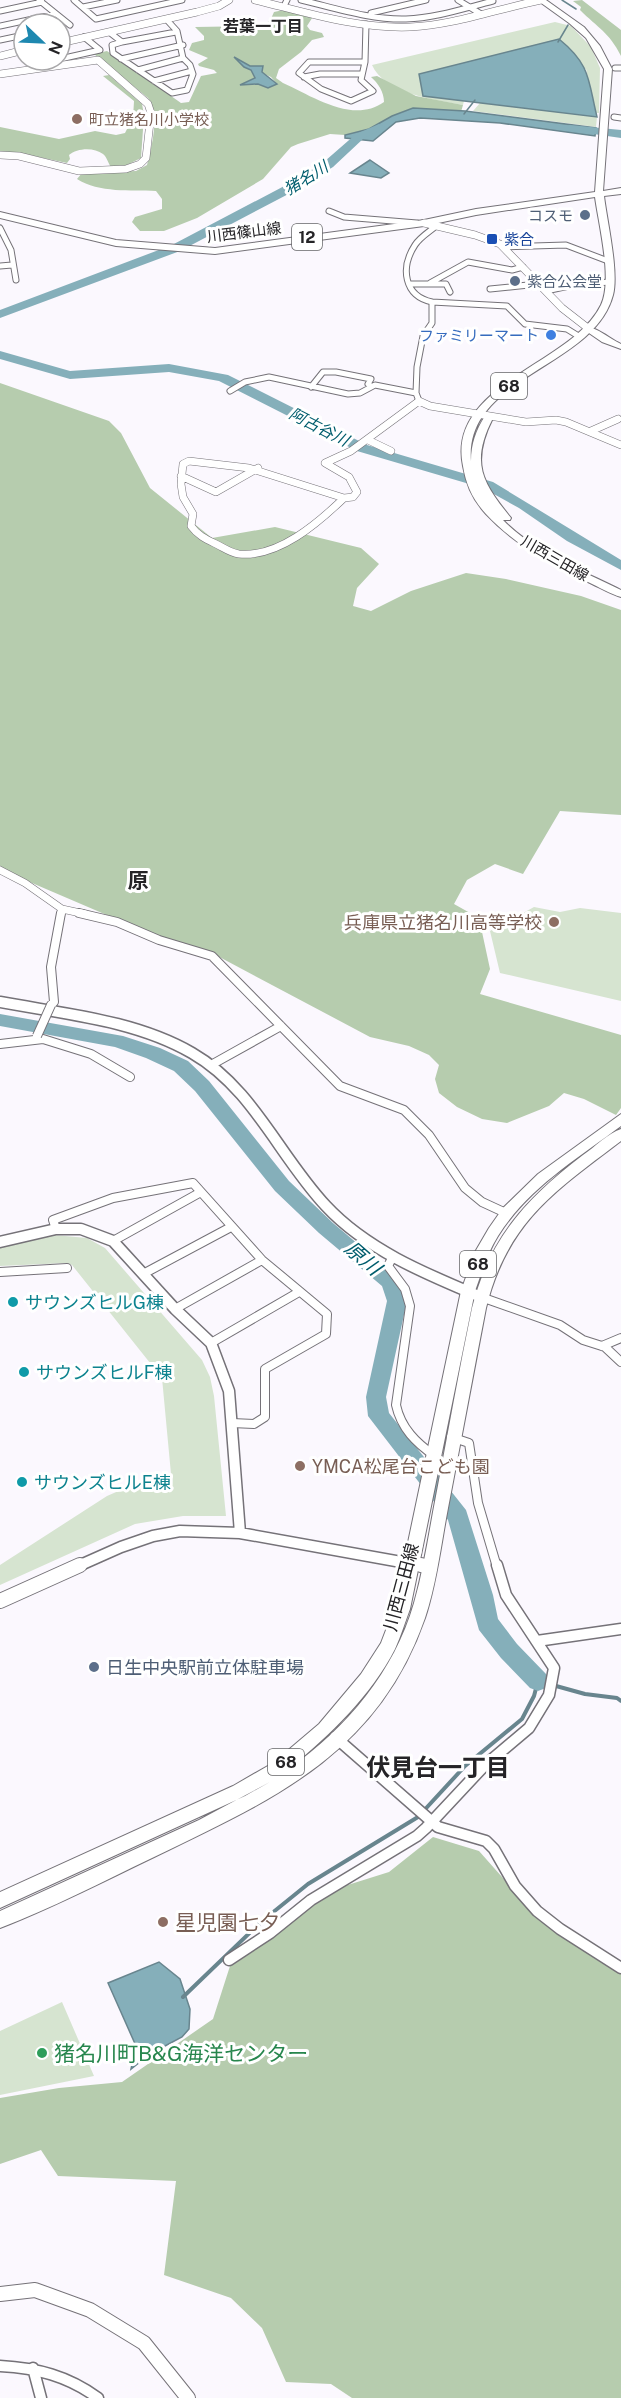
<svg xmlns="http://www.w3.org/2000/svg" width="621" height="2398" viewBox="0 0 621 2398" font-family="'Public Sans','Noto Sans JP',sans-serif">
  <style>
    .green { fill: #d6e4d0 }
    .forest { fill: #b6ccae; fill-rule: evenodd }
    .water { fill: #85afba; stroke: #68858e; stroke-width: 1.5 }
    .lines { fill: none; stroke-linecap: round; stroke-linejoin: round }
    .stream-far1 { stroke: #68858e; stroke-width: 1.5 }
    .stream { stroke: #68858e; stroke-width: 4 }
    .river { fill: #85afba; fill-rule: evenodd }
    .minor-far3-casing { stroke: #757278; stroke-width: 7 }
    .minor-far2-casing { stroke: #757278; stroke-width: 8 }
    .minor-far1-casing { stroke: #757278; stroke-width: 10 }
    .minor-casing { stroke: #757278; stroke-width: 13 }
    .tertiary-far2-casing { stroke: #757278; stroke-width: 8 }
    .tertiary-far1-casing { stroke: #757278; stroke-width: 13 }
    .tertiary-casing { stroke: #757278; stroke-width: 16 }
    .secondary-casing { stroke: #757278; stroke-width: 2 }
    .primary-casing { stroke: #757278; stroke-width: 2 }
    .minor-far3 { stroke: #fff; stroke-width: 5 }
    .minor-far2 { stroke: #fff; stroke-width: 7 }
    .minor-far1 { stroke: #fff; stroke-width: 8 }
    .minor { stroke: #fff; stroke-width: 10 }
    .tertiary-far2 { stroke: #fff; stroke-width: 7 }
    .tertiary-far1 { stroke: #fff; stroke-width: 10 }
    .tertiary { stroke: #fff; stroke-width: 14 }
    .secondary { fill: #fff; fill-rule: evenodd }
    .primary { fill: #fff; fill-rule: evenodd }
    .minor-bridge-casing { stroke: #757278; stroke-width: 10; stroke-linecap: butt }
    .minor-bridge { stroke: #fff; stroke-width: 8 }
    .education-dot { fill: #8d6e63; stroke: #fff; stroke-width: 2 }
    .service-dot { fill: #5c6f8a; stroke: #fff; stroke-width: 2 }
    .transit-dot { fill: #1a4fb4; stroke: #fff; stroke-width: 2 }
    .shop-dot { fill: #3f7fe0; stroke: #fff; stroke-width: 2 }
    .culture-dot { fill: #0f9aa8; stroke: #fff; stroke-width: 2 }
    .leisure-dot { fill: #2e9e5b; stroke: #fff; stroke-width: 2 }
    .labels { text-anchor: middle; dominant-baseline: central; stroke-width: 6; stroke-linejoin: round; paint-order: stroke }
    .far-education-label { font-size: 15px; fill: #785e54; stroke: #fff; text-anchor: start }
    .far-service-label { font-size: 15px; fill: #4e5e75; stroke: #fff; text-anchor: end }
    .far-street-label { font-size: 15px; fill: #252427; stroke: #fff }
    .far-transit-label { font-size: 15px; fill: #164399; stroke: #fff; text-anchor: start }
    .far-shop-label { font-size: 15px; fill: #366cbe; stroke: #fff; text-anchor: end }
    .far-neighbourhood-label { font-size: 16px; font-weight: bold; fill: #252427; stroke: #fff }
    .far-water-label { font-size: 16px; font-style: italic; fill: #005d6d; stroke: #fff }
    .shield { fill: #fff; stroke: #666668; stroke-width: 1.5 }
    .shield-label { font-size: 16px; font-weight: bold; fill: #252427 }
    .education-label { font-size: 18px; fill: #785e54; stroke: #fff; text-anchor: end }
    .culture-label { font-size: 18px; fill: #0d838f; stroke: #fff; text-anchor: start }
    .street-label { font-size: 18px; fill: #252427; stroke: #fff }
    .service-label { font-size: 18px; fill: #4e5e75; stroke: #fff; text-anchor: start }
    .water-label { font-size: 20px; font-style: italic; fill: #005d6d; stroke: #fff }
    .quarter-label { font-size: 21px; font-weight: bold; fill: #252427; stroke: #fff }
    .near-education-label { font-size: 21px; fill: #785e54; stroke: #fff; text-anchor: start }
    .near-leisure-label { font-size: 21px; fill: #27864d; stroke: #fff; text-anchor: start }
    .near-neighbourhood-label { font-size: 24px; font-weight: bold; fill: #252427; stroke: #fff }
  </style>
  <rect width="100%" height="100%" fill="#fbf8fe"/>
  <path class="green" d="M555,22L571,26L591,47L600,68L599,113H596L586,69L423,96L464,101L463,105C434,100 384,93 372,65Z
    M480,103L597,117L596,127L473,111Z
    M534,907L560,912L580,908L621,913V1001L500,973L490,931Z
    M54,1235L87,1238L105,1248L202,1360L210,1377L214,1396L226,1516H183L135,1524L0,1585V1565L107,1496L130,1486L171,1474L162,1378L72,1265L67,1263L0,1266V1245Z
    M62,2002L94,2076L0,2095V2031Z"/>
  <path class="forest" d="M582,0L621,30V56C609,32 598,28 580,10L581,7L573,1Z
    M288,9L314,15L307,26L310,30L322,33L324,37L312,40L301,52L279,69L276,78L283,83C314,97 353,124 384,102C384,92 378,83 371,77L377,76L416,96L463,105L461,112L413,108L392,116L369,129L345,135L330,134L298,144L291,147L263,179L197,218L164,231H140L132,222L135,217L162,209V199L156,191C131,190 99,193 77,179L82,173L136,171L147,165C152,145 160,115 148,98L94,54L107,51L181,103L189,102L201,76L217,73L214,70L199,66L198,64L208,58L189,50L192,43L204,40V36L195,27L257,26L270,21L274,12ZM235,58L250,66H263L262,73L271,77L277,84L268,88L258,84L243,85L255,79L251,70L244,67Z
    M109,75L142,104L144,115L141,158L125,166L111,167C108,163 107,157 103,154C94,147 77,148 69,155L70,159L67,163L29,155L0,152V127L59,139L95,131L116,135L125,133L127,129L125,128L133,118L134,101L103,76Z
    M0,383L109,421L121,433L150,488L212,538L275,527L361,548L379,564L357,588L353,606L371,611L411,591L466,573L506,579L581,596L621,610V815L560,811L523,874L495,864L467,880L454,904L479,918L490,969L480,994L621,1035V1108L616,1115L584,1099L564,1093L549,1106L507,1123L482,1119L457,1107L439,1093L435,1079L439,1065L429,1055L409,1046L370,1037L210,952L158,937L32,883L0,867Z
    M433,1837L479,1851L527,1905L621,1972V2398H352L331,2384L286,2382L262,2328L231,2298L164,2275L176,2181L58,2176L41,2150L0,2164V2098L59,2088L122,2082L213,2019L230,1966L335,1889L389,1872Z"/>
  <path class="water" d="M559,39C591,65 588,80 597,117L423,96L419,74Z
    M234,57L250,66H263L262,72L277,84L268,88L258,84L240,85L255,78L251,70L244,67Z
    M413,108L465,111L596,128L595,136L500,123L420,118L396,122L373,141L345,138V135L369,129L392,116Z
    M370,160L389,173L381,178L350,173Z
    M159,1962L180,1979L190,2009L189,2029L182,2037L150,2054L131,2069L136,2046L108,1983Z"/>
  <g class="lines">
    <path class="stream-far1" d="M562,0L576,9
      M558,42L568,25
      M464,114L475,100"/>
    <path class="stream" d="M183,1997L261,1922L308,1884L418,1817L465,1766L522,1719L534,1696L538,1681L585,1694L617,1698L621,1701"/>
    <path class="river" d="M379,124L385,127L383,129L364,138L333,167L298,189L180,251L0,318V310L172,245L290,183L325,161L356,134Z
      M570,125L621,130V138L566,130V126Z
      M0,351L70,371L169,364L228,375L367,445L493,482L621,560V570L567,541L519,508L483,488L357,451L219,381L169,372L70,379L0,359Z
      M0,1014L123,1036L160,1048L188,1061L209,1081L289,1181L333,1223L397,1277L407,1301L386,1397L389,1413L466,1510L493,1595L498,1619L517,1644L546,1674L550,1681L546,1688L538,1691L530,1688L501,1658L479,1630L448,1520L368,1416L366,1397L387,1301L382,1286L319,1233L275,1191L195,1091L174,1071L146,1058L115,1047L0,1026Z"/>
    <g class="minor-far3-casing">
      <path id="minor-far3" d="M39,0L70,25
        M74,0L96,19L182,0
        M301,0C335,8 371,20 406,19C436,18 465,8 493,1L491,0
        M458,0L481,14
        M284,6L287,0
        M83,7L117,0
        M0,11L42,2
        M371,13L426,0
        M0,26L56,14
        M109,32L122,42L112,45L113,53L172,93L187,90L193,74L190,65L183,58L177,31L166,19
        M0,40L24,35
        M122,42L176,32
        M60,59L100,50L84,37
        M121,59L183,45
        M43,60H53
        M309,62H365L361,80L373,91L351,101L321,89L299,73Z
        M365,62L366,24
        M615,68H621
        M138,70L183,58
        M304,77L320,74H362
        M154,81L192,71
        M614,117L621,118
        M329,211L344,217L417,223
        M0,228L11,250L16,280
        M504,247L566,245L608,261
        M0,266L12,265
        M430,283L468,262L512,270L523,267
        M410,284H446L450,292
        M490,289L538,284
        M546,291L578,284L611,282
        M432,302L507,306L525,324L567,329L580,337
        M311,387L323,372H336L371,379L368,384L371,386
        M230,391L245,382L269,377L348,394L360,393L375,385L416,393
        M417,402L419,401
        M422,402L419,401L416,393L417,367L423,336L432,323V302C404,296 400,268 415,245C420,237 429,232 436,226"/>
    </g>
    <g class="minor-far2-casing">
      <path id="minor-far2" d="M419,401L430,406L526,422L556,420L566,422L621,445
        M591,431L618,419
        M368,440L391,451
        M189,461L249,468L344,498C318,523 278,558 239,554C231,553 224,548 218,545C208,540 198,536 191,526L193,514L183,497L181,484L183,464Z
        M181,476L216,492L258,468
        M344,498L353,497L357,492L349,477L325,463L351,451L419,401
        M0,870L25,883L62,909L85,914
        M61,914L62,909"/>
    </g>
    <g class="minor-far1-casing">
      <path id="minor-far1" d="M79,913L117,922L159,940L212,956L340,1086L404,1110L429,1135L465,1188L482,1202L508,1214
        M51,1005L54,1002L51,967L61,913
        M0,1044L43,1039L91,1054L130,1077
        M211,1065L281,1026
        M56,1229L53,1220L113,1198L193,1183L262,1260L327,1314L326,1334L265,1369V1417L254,1424L232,1423
        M113,1241L201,1192
        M393,1256L388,1266L405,1289L410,1306L396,1405C401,1428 416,1443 435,1456
        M0,1272L67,1268
        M143,1274L231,1227
        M481,1297L560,1325L583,1340L605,1347L621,1362
        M175,1309L262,1260
        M211,1343L299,1292
        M602,1346L621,1338
        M451,1437L469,1443L478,1503L497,1567"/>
    </g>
    <g class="minor-casing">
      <path id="minor" d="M537,1641L621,1629
        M335,1737L438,1827L486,1841L494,1849L515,1886L537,1911L560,1929L621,1968
        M229,1960L270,1933L311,1900L417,1836L426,1828L484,1766L529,1728L549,1695L554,1668L506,1595L497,1565
        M0,2366C37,2368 68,2376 98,2398
        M33,2368L41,2398"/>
    </g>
    <g class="tertiary-far2-casing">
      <path id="tertiary-far2" d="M255,0C305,12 357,29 410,27C454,25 497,9 541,0
        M60,43L197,12L219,6L229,0
        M0,56L24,50
        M0,74L98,60L148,104L151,113L146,158L140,164L126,169L79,171L19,156L0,155
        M424,223L475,235L500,244L562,308L589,329"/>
    </g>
    <g class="tertiary-far1-casing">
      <path id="tertiary-far1" d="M0,1002C64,1014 135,1020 192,1053C253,1088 279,1156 326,1206C367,1250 426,1274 481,1297
        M0,1242L56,1229H81L113,1241L175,1309L211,1343L229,1391L240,1533
        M76,1567L121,1547L153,1536L180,1531L240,1533L429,1567"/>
    </g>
    <g class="tertiary-casing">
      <path id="tertiary" d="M421,1565L429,1567
        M0,1601L80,1565
        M0,2294L35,2290L90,2310L144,2343L188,2398"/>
    </g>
    <g class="secondary-casing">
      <path id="secondary" d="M586,327C597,327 610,339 621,344V349L602,342L586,331Z"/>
    </g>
    <g class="primary-casing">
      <path id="primary" d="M537,0H546L584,27L600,46L612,69L603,191L621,188V194L604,196C607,221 619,272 613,295C594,368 464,376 471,461C471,444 476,430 485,416H491L493,418C470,463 482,482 511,518L510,520H503C534,552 581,570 621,590V597C610,594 599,587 588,582C551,564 515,545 486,514C473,500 466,485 463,466C446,384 573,364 601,305C613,280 599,226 595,197L476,215L424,226L215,254L116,246L0,218V212L116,240L215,248L424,220L476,209L595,192L604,69L586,38L569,23Z
        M621,1114V1126C578,1158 527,1189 498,1236C487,1253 482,1272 475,1291L410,1609C405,1622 401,1636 395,1649C371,1696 330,1735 290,1768C347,1727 394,1672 414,1603C424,1568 429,1532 436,1496C448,1433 459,1370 472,1308C490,1237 527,1198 583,1155C595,1147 608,1133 621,1129V1141C555,1191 507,1222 486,1308C473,1374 461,1441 448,1508C441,1544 437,1582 425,1618C377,1755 272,1800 152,1858C102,1882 52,1908 0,1928V1911L199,1820L270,1782L245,1796L0,1908V1892L233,1786L273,1763L319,1724L361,1674L381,1643L394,1609L461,1291L475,1252L489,1228L503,1208L538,1174Z"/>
    </g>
    <use href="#minor-far3" class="minor-far3"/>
    <use href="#minor-far2" class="minor-far2"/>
    <use href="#minor-far1" class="minor-far1"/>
    <use href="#minor" class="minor"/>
    <use href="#tertiary-far2" class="tertiary-far2"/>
    <use href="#tertiary-far1" class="tertiary-far1"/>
    <use href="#tertiary" class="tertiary"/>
    <use href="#secondary" class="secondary"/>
    <use href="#primary" class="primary"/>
    <g class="minor-bridge-casing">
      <path id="minor-bridge" d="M37,1036L51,1005"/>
    </g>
    <use href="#minor-bridge" class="minor-bridge"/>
  </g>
  <g class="education-dot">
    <circle cx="77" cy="119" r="6"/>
    <circle cx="554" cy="922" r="6"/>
    <circle cx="300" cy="1466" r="6"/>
    <circle cx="163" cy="1922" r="6"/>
  </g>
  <g class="service-dot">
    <circle cx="585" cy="215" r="6"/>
    <circle cx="515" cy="281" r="6"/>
    <circle cx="94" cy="1667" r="6"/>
  </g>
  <rect class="transit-dot" x="486" y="233" width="12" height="12" rx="3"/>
  <circle class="shop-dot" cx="551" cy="335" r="6"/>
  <g class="culture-dot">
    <circle cx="13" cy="1302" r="6"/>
    <circle cx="24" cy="1372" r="6"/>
    <circle cx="22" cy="1482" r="6"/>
  </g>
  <circle class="leisure-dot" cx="42" cy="2053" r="6"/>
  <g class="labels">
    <g class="far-education-label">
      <text x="89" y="119">町立猪名川小学校</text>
    </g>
    <g class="far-service-label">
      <text x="573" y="215">コスモ</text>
      <text x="527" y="281" text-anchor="start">紫合公会堂</text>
    </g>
    <g class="far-street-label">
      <text transform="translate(244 232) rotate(-7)">川西篠山線</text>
      <text transform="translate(555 558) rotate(30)">川西三田線</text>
    </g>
    <g class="far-transit-label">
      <text x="504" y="239">紫合</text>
    </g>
    <g class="far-shop-label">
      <text x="539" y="335">ファミリーマート</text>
    </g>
    <g class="far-neighbourhood-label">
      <text x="263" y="26">若葉一丁目</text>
    </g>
    <g class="far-water-label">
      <text transform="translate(306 178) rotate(-32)">猪名川</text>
      <text transform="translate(319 427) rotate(27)">阿古谷川</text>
    </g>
    <g class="shield">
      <rect x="292" y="224" width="30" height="26" rx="4.5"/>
      <rect x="491" y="373" width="36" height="26" rx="4.5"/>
      <rect x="460" y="1251" width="36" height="26" rx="4.5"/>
      <rect x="268" y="1749" width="36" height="26" rx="4.5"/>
    </g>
    <g class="shield-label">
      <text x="307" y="237">12</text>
      <text x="509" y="386">68</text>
      <text x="478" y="1264">68</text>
      <text x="286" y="1762">68</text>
    </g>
    <g class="education-label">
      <text x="542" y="922">兵庫県立猪名川高等学校</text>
      <text x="312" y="1466" text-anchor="start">YMCA松尾台こども園</text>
    </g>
    <g class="culture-label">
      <text x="25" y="1302">サウンズヒルG棟</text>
      <text x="36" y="1372">サウンズヒルF棟</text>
      <text x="34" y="1482">サウンズヒルE棟</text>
    </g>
    <g class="street-label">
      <text transform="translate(401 1587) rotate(-75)">川西三田線</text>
    </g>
    <g class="service-label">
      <text x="106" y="1667">日生中央駅前立体駐車場</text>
    </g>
    <g class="water-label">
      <text transform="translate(363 1258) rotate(41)">原川</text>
    </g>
    <g class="quarter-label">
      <text x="138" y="880">原</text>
    </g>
    <g class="near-education-label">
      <text x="175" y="1922">星児園七夕</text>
    </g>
    <g class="near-leisure-label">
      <text x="54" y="2053">猪名川町B&amp;G海洋センター</text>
    </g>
    <g class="near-neighbourhood-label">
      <text x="438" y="1767">伏見台一丁目</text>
    </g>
  </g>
  <g transform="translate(42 42) rotate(113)"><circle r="28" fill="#ffffff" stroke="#a8a7a9" stroke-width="1.5"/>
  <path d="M0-4.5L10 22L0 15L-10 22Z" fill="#1e88b0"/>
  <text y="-9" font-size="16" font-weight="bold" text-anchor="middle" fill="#252427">N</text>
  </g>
</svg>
